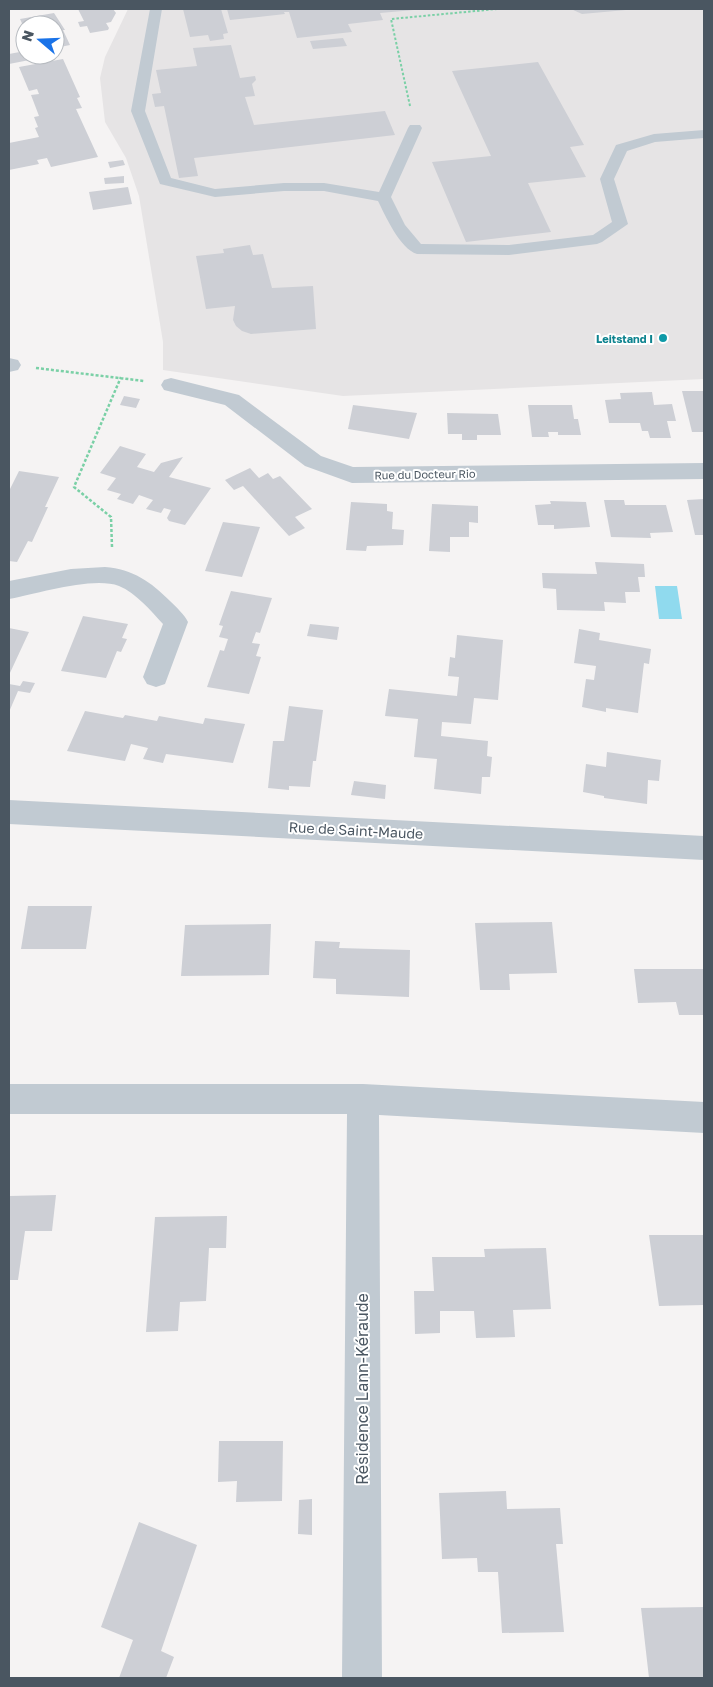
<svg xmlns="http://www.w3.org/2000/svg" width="713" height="1687" viewBox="0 0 713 1687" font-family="'Golos Text',sans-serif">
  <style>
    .education { fill: #e6e4e5 }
    .water { fill: #90daee }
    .building { fill: #cdcfd5 }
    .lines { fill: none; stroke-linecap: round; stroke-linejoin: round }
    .path-far1 { stroke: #7ad0a6; stroke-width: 2; stroke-dasharray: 2.5 2; stroke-linecap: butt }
    .path { stroke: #7ad0a6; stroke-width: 2.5; stroke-dasharray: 3 2; stroke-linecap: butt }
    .lane { fill: #c1cad2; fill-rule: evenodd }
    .street { fill: #c1cad2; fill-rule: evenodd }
    .culture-dot { fill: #0f9aa8; stroke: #fff; stroke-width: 2 }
    .labels { text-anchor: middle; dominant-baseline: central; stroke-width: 4; stroke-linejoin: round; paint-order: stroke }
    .far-culture-label { font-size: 11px; font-weight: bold; fill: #0d838f; stroke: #fff; text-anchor: end }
    .far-street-label { font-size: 11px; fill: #4a5661; stroke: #fff }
    .street-label { font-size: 14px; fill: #4a5661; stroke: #fff }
    .near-street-label { font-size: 16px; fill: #4a5661; stroke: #fff }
  </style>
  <rect width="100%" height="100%" fill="#f5f3f3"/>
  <path class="education" d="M128,9H704V379L343,396L163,370V342L139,196L126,158L105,122L100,78L105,57Z"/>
  <path class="water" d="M655,586H677L682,619H659Z"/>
  <path class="building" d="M78,9H113L116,13L111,22L106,23L109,28L108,30L90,33L87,26L80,27L78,22L84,21Z
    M183,9H221L228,33L223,34L224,39L210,41L208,35L190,37Z
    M227,9H414V10L380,13L383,20L348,24L352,32L297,38L289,12H284L285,14L230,20Z
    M571,9H626V10L582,14Z
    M54,13L65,30H63L70,45L55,48V25H25V30L20,19Z
    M343,38L347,46L313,49L310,41Z
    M231,45L240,78L255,76L256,80L252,84L255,96L245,97L254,125L385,111L395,135L194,158L198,176L179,178L164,106L155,107L152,94L161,93L156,70L197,66L193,48Z
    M25,51V55H44L45,57L9,64V54Z
    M63,59L80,97L77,98L82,108L76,109L98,157L51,167L47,158L37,160L39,164L9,170V143L39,137L35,128L38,127L34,117L39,116L31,95L39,94L37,89L29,91L19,67Z
    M538,62L584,145L570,147L586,177L528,183L551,232L466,242L432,162L491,156L452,71Z
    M123,160L125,165L110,168L108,162Z
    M124,176V183L105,184L104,178Z
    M128,187L132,204L93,210L89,192Z
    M250,245L253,255L263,254L272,288L313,286L316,329L251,334L242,331L236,326L233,320L235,306L206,309L196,256L224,253L223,249Z
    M682,391H704V432H692Z
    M652,392L654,405L672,404L676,421H667L671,438H650L648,431H642L640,423H609L605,400L621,399L620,393Z
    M124,396L140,399L136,408L120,405Z
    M353,405L417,413L409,439L348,429Z
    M528,405H572L574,419H578L581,435H558V432H548L549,437H532Z
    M447,413L498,414L501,435H477V440H462V434H448Z
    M120,446L146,454L137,467L154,472L161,463L183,457L169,477L211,488L185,525L169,521L167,518L171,510L164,508L161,513L146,509L153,500L139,495L133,504L117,499L121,494L107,490L116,478L100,473Z
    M250,468L259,478L268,473L273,479L280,476L312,509L295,517L305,528L289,536L243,486L234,490L225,480Z
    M19,471L59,477L45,507H48L32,542L28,541L17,562L9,561V491Z
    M704,499V535H695L687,500Z
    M604,500H624L625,505H666L673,532L650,533L651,538L611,537Z
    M550,501L586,502L590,527L554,529V525H538L535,505L551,504Z
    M351,502L387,504V511L393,512L392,529L404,530L403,545L367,546L366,551L346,550Z
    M432,504L478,506V523L469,522V537H450V552L429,551Z
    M223,522L260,527L242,577L205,571Z
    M595,562L644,564L645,577H638L640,592H625L626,603L604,602L605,611L557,610L556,589L543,588L542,573L597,574Z
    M231,591L272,598L260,633L256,632L252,643L260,644L256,656L261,657L249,694L207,687L220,650L224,651L228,639L219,637L223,626L219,625Z
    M83,616L128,624L122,638L127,639L121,652L117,651L106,678L61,671Z
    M310,624L339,627L337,640L307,636Z
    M9,628L29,632L9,675Z
    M579,629L600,633L599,640L651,649L649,664L644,663L638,713L606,708V712L582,707L586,679L594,680L596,666L574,663Z
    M457,635L503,640L498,700L474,698L471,724L442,722L441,736L488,741L487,756L492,757L490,777H482L481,794L434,789L437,759L414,757L418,719L385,716L389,689L457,696L459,677L448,676L450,657L455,658Z
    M23,681L35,683L30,693L18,691L9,712V684L20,686Z
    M289,706L323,710L316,761H313L310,787L289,786V790L268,788L273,741H284Z
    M85,711L123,718L125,715L157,721L159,716L203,724L205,718L245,724L233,763L166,754L163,763L143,759L148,748L131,744L125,761L67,751Z
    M607,752L661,760L659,781L648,780L647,804L604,798V796L583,792L586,764L606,767Z
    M354,781L386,785L385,799L351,795Z
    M28,906H92L86,949H21Z
    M552,922L557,973L509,974L510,990H480L475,923Z
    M271,924L269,975L181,976L185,925Z
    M315,941L340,942L339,948L410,950L409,997L336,994V979L313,978Z
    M634,969H704V1015H679L676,1002L638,1003Z
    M56,1195L52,1231H25L18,1280H9V1196Z
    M227,1216L226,1248H209L206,1301L180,1302L178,1331L146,1332L155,1217Z
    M649,1235H704V1305L659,1306Z
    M546,1248L551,1309L513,1310L515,1337L476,1338L474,1311H440V1333L415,1334L414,1291H434L432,1257H485L484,1249Z
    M219,1441H283L282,1501L236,1502L237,1481L218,1482Z
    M506,1491L507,1509L560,1508L563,1544H556L564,1632L502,1633L498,1572H478L477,1558L442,1559L439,1493Z
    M312,1499V1535L298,1534L299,1500Z
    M139,1522L197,1545L161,1651L174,1657L166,1678H119L133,1640L101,1627Z
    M704,1607V1678H649L641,1608Z"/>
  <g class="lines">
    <path class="path-far1" d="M410,106L391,19L497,9"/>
    <path class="path" d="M36,368L144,381
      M112,547L111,517L74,487L121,377"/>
    <path class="lane" d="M150,9H162L145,111L171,178L215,189L284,183H324L379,192L408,128L410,125H420L422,128L391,197L405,225L421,244L509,245L593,235L612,222L600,179L616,145L654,134L704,130V138L655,142L627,151L614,179L628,224L602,242L597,244L509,255L417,254C400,249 385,215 378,201L324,191H284L215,197L160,184L131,111Z"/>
    <path class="street" d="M9,358L18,360L21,365L18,370L9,372Z
      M171,378L239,395L321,456L353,467L704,463V479L352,483L305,466L225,405L164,390L161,385L164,380Z
      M105,567C133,569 151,582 170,601C177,608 184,614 188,622L165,684L156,687L147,684L143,677L163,624C151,611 136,593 119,586C93,576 37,594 9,599V581L71,569Z
      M9,800L704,836V860L9,824Z
      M9,1084H363L704,1102V1133L379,1115L382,1678H342L347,1114H9Z"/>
  </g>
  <circle class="culture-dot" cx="663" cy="338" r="5"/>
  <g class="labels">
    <g class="far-culture-label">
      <text x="653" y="338">Leitstand I</text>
    </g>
    <g class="far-street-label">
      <text transform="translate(425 474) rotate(-1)">Rue du Docteur Rio</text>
    </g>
    <g class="street-label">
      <text transform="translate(356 830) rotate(3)">Rue de Saint-Maude</text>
    </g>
    <g class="near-street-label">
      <text transform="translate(362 1389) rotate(-90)">Résidence Lann-Kéraude</text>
    </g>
  </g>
  <rect width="713" height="1687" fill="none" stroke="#4a5661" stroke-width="20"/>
  <g transform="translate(40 40) rotate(289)"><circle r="24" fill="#ffffff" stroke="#b7bbc0"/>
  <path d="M0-4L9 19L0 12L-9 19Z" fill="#1a73e8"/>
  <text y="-8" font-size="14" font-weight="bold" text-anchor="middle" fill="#4a5661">N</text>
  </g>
</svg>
